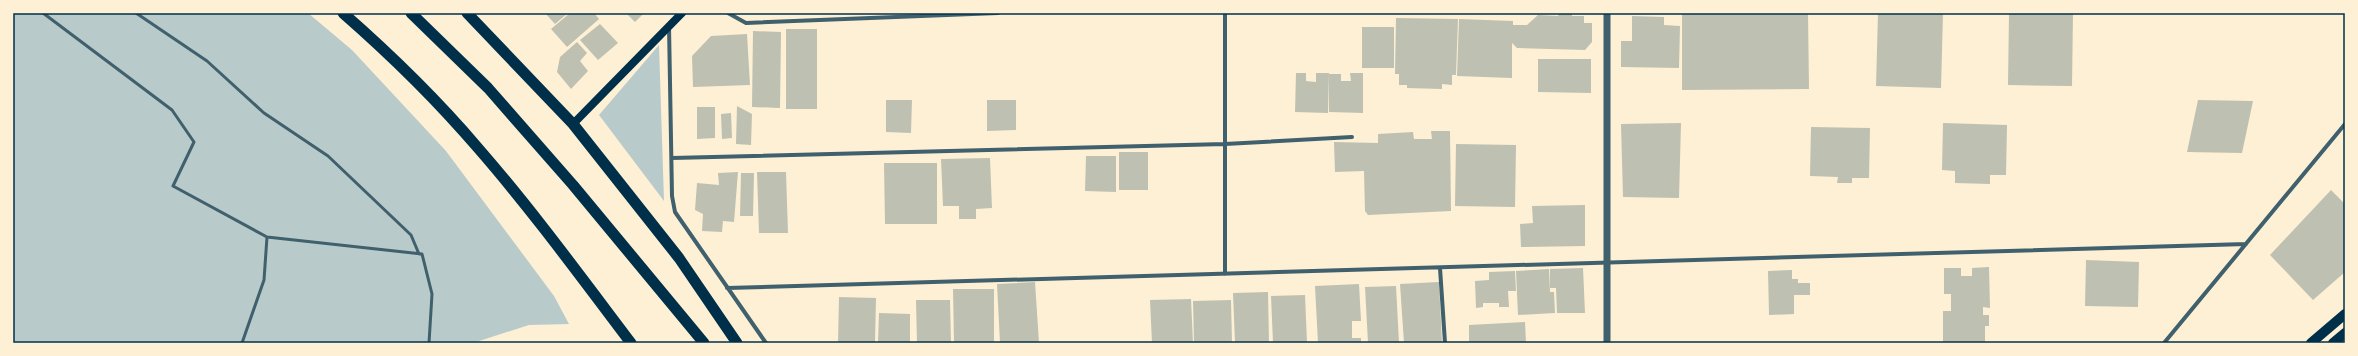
<svg xmlns="http://www.w3.org/2000/svg" width="2358" height="356" viewBox="0 0 2358 356" font-family="'Varela Round',sans-serif">
  <style>
    .green { fill: #b9caca }
    .building { fill: #bec0b2 }
    .lines { fill: none; stroke-linecap: round; stroke-linejoin: round }
    .service { stroke: #3f606c; stroke-width: 3 }
    .minor { stroke: #3f606c; stroke-width: 4 }
    .tertiary { stroke: #3f606c; stroke-width: 7 }
    .secondary { stroke: #003049; stroke-width: 8 }
    .primary { stroke: #003049; stroke-width: 10 }
    .trunk { stroke: #003049; stroke-width: 11 }
    .neatline { fill: none; stroke: #003049; stroke-width: 1.5 }
  </style>
  <rect width="100%" height="100%" fill="#fdf0d5"/>
  <path class="green" d="M13,13H308L352,50L446,151L554,296L569,324L529,325L473,343H13Z
    M659,45L664,201L599,115Z"/>
  <path class="building" d="M545,13H568L555,24Z
    M570,13H594L599,19L567,47L551,29Z
    M626,13H644L635,22Z
    M1559,13H1572V16H1584V23H1592V42L1585,50L1517,48L1512,43V78L1457,76L1459,19L1513,21V25H1527L1538,15L1558,16Z
    M1682,13H1808L1809,89L1682,90Z
    M1878,13H1943L1941,88L1876,86Z
    M2009,13H2073L2072,86L2008,85Z
    M1632,16L1664,17V25L1680,26L1679,68L1621,67V41H1632Z
    M1396,18L1458,19L1456,75H1452V85L1442,84V89L1407,88V85H1399V74H1395Z
    M600,24L618,43L598,60L580,40Z
    M1362,27H1394V68H1362Z
    M786,29H817V109H786Z
    M753,31L781,32L780,108L752,107Z
    M747,34L750,85L693,87L692,56L711,36Z
    M577,42L587,53L580,61L588,71L571,89L557,72L560,57Z
    M1538,59H1591V93L1538,92Z
    M1296,73H1306V81L1316,82V73H1329L1328,113L1295,112Z
    M1350,73H1363V113L1329,112V74H1341V81H1351Z
    M886,100H912L911,133L886,132Z
    M987,100H1016V130L987,131Z
    M2198,100L2253,101L2242,153L2187,152Z
    M737,106L752,114L751,145L736,144Z
    M697,107H715V138L697,139Z
    M731,113L732,138L722,139L721,114Z
    M1681,123L1679,198L1623,197L1621,124Z
    M1943,123L2007,125L2006,175H1990V184L1955,183V171L1942,170Z
    M1811,127L1870,128L1869,178H1852V183H1837L1838,177L1810,176Z
    M1431,131H1450L1451,211L1368,215L1365,211L1364,171L1335,172L1334,142L1378,143V134L1413,132L1414,139H1432Z
    M1456,144L1516,145L1515,207L1455,206Z
    M1119,152H1148V190H1119Z
    M1086,156H1116V192L1085,191Z
    M990,158L992,208L976,209V219H959V206H943L941,159Z
    M884,163H937V224H885Z
    M738,172L734,222L723,221L722,232L702,231L703,214L695,210L697,183L719,185L718,173Z
    M757,172H786L788,233H759Z
    M741,173H754L753,216H740Z
    M2331,190L2345,204V272L2313,300L2270,255Z
    M1585,205V246L1521,247L1520,224L1533,223L1532,206Z
    M2086,260L2139,262L2138,307L2085,306Z
    M1989,267L1990,308L1983,307V315H1989V326H1985V343H1943V311H1951V294H1944V268H1961V276H1972V268Z
    M1583,268L1585,313H1557L1556,288H1550V269Z
    M1549,269L1550,292H1554L1555,313L1518,315L1516,271Z
    M1792,270V279H1798V283H1810V295H1794V314L1769,315L1768,271Z
    M1515,271L1516,291H1508L1509,307H1499V303H1483V307L1476,308L1475,281L1489,280V272Z
    M1035,282L1039,343H1000L997,284Z
    M1439,282L1442,343H1404L1400,284Z
    M1359,284L1361,321H1352V338H1361V343H1318L1315,286Z
    M1396,286L1399,343H1368L1365,287Z
    M953,289H994V343H954Z
    M1268,292L1269,343H1235L1233,293Z
    M1305,295L1307,343H1273L1271,296Z
    M839,297L876,298L875,343H838Z
    M1191,299L1193,343H1152L1150,300Z
    M916,300H950L951,343H917Z
    M1231,300L1232,343H1194L1193,301Z
    M879,313L910,314V343H878Z
    M1525,322L1526,343H1469V325Z"/>
  <g class="lines">
    <path class="service" d="M43,13L172,110L194,142L173,186L267,237L264,280L242,343
      M136,13L207,61L264,113L328,156L411,235L419,254
      M267,237L422,254L432,294L429,343"/>
    <path class="minor" d="M728,13L746,23L998,13
      M1225,13V274
      M669,26L672,196L675,212L766,343
      M672,158L1225,144L1352,137
      M1440,268L1445,343
      M727,288L2246,244
      M2164,343L2345,124"/>
    <path class="tertiary" d="M1607,343V13"/>
    <path class="secondary" d="M573,124L682,13"/>
    <path class="primary" d="M2311,343L2345,314
      M2333,343L2345,333"/>
    <path class="trunk" d="M343,13C391,55 437,100 478,148C532,210 581,277 631,343
      M411,13L488,88L573,185L704,343
      M467,13L573,124L679,258L737,343"/>
  </g>
  <rect width="2358" height="356" fill="none" stroke="#fdf0d5" stroke-width="28"/>
  <rect x="14" y="14" width="2330" height="328" class="neatline"/>
</svg>
